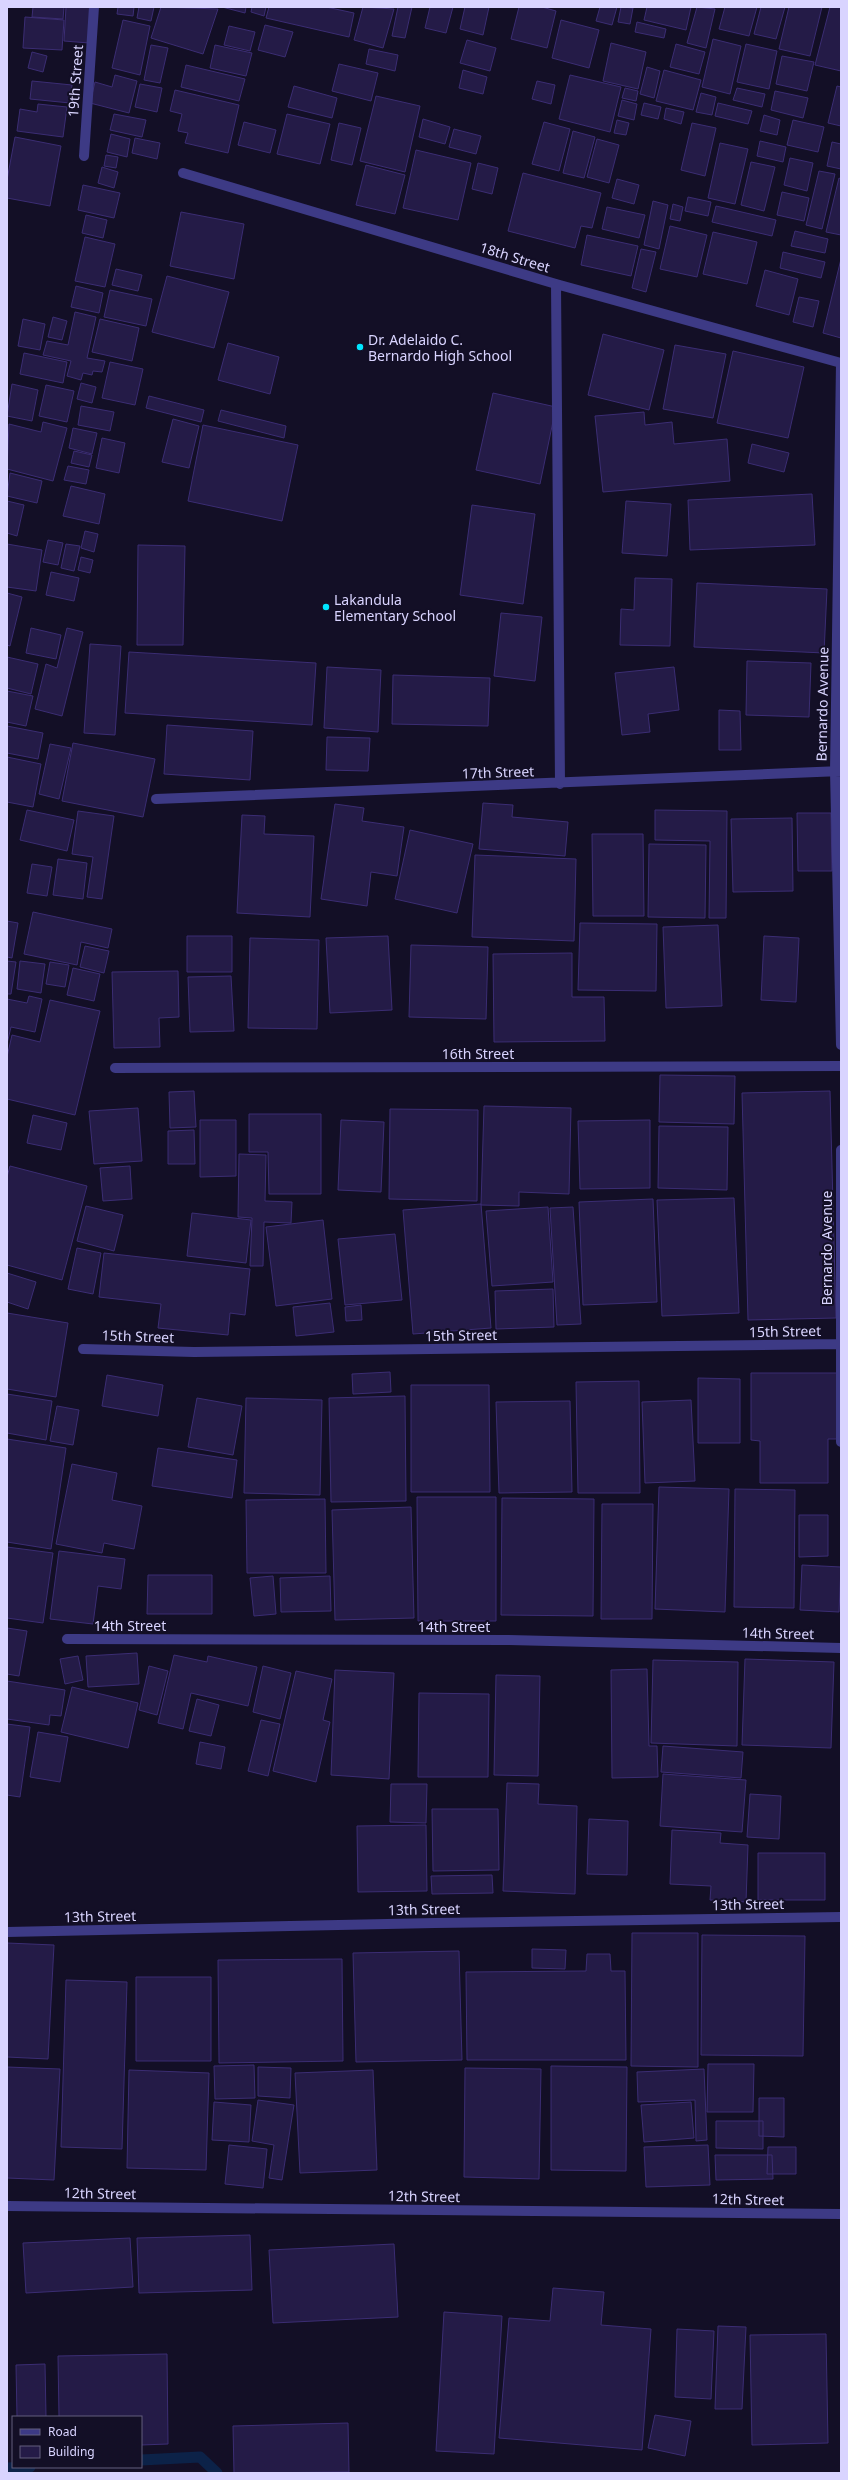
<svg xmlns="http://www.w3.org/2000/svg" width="848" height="2480" viewBox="0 0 848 2480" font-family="'Noto Sans',sans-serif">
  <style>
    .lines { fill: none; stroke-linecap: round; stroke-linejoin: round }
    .stream { stroke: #0c2248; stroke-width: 11 }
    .building { fill: #241b47; stroke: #3b2d73 }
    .minor { stroke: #3d3a85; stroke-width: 10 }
    .poi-dot { fill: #00e5ff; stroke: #130f26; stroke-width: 1.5 }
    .labels { text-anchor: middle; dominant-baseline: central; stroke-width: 4; stroke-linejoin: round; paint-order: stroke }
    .street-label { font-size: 14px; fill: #d9d4ff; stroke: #130f26 }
    .poi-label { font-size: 14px; fill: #d9d4ff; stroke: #130f26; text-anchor: start }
  </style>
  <rect width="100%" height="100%" fill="#130f26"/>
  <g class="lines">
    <path class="stream" d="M141,2460L200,2457L217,2473
      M7,2468L30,2467"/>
  </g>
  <path class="building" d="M33,7H64L63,19L32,17Z
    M66,7H92L89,43L64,41Z
    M118,7H134L133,16L117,14Z
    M139,7H154L151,21L137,18Z
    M161,7L218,9L203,54L151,38Z
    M222,7H246L245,13Z
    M252,7H266L264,16L251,12Z
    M269,7H326L354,13L349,37L266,18Z
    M363,7L394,9L383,48L354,40Z
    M398,7H412L405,38L392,36Z
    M430,7H453L446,33L425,28Z
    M465,7H489L483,35L460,29Z
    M519,7H542L556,11L547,48L511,39Z
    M600,7H617L612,25L596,21Z
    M621,7L633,8L630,24L618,22Z
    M647,7H691L686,30L644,20Z
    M697,7L715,9L706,48L687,43Z
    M725,7H757L749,36L719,29Z
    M761,7H785L776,39L754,34Z
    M789,7H822L810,56L779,49Z
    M830,7H841V71L815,65Z
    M25,17L64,20L62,50L23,48Z
    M123,20L150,26L140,75L112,68Z
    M561,20L599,30L589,68L552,58Z
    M637,22L666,29L664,38L635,32Z
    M265,25L293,32L285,57L258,50Z
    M229,26L255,32L250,51L224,45Z
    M713,39L741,46L730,94L702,87Z
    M467,40L496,48L490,71L460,63Z
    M611,43L646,52L638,89L603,81Z
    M676,44L705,52L699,74L670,67Z
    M746,44L777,51L769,89L737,82Z
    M151,45L168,48L160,83L144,80Z
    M215,45L252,53L246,76L210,68Z
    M369,49L398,55L395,71L366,64Z
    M32,52L47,56L43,72L28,68Z
    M782,56L814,62L807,91L776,84Z
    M339,64L378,73L371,101L332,91Z
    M186,65L245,79L239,101L181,87Z
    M647,67L660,71L654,98L640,94Z
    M463,70L487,77L483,94L459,88Z
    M664,70L701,80L693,110L656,101Z
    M115,75L137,81L129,113L90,103L95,82L112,87Z
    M570,75L621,87L610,132L559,119Z
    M32,81L72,85L70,103L30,99Z
    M537,81L555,85L551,104L532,99Z
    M140,84L162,88L157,112L135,107Z
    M294,86L337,98L332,118L288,107Z
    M837,86L841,87V126L828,123Z
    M625,88L638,91L636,101L622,98Z
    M737,88L765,94L762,107L733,100Z
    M175,90L239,105L228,153L185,143L188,133L178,131L182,114L170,111Z
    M775,91L808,98L803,118L771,110Z
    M701,93L716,97L712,115L696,112Z
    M376,96L420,106L405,172L360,161Z
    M622,100L637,104L634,120L618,116Z
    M644,103L661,107L658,119L641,115Z
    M718,103L752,111L748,124L715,116Z
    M38,104L67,107L63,137L17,131L20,109L37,112Z
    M666,108L684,112L681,124L664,119Z
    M114,114L146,120L142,137L110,130Z
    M287,114L330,124L320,164L277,154Z
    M764,115L780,120L777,135L760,131Z
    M423,119L450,127L445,144L419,137Z
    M617,120L629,123L626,135L614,133Z
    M793,120L824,127L818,152L787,145Z
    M244,122L276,130L270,153L238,145Z
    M544,122L570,129L559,171L532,164Z
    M339,123L361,128L352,165L331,160Z
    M692,123L716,128L705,176L681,170Z
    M454,129L481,136L476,154L449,147Z
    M573,131L595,137L584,178L563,173Z
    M111,134L130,139L127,157L107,152Z
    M15,137L61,146L50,206L7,198V180Z
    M135,138L160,143L157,159L132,153Z
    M597,139L619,145L609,183L587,177Z
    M760,141L786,147L783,162L757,156Z
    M832,142L841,144V169L827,166Z
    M720,143L748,149L735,204L708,198Z
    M416,150L471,163L458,220L403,208Z
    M106,155L118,157L116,168L104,166Z
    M790,158L813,163L807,191L784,185Z
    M751,162L775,167L764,211L741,205Z
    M478,163L498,168L492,194L472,189Z
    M366,165L405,175L395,214L356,205Z
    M102,167L118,172L114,188L98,183Z
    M819,171L835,174L822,229L806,225Z
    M523,173L601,193L592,228L581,226L575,248L508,231Z
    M839,178L841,179V235L826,232Z
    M617,179L639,185L634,204L612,198Z
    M83,185L120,193L114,218L78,210Z
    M782,192L809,198L804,221L777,215Z
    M688,197L711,202L708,216L685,211Z
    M653,201L668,205L659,249L644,245Z
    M673,204L683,207L680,221L670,219Z
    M716,206L776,220L772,236L712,222Z
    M607,207L645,215L639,238L602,229Z
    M181,212L244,224L234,279L170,266Z
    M86,215L107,220L103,238L82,233Z
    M670,226L707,235L697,277L660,269Z
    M795,231L828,239L825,253L791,246Z
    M713,232L757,242L747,284L703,274Z
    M587,235L638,246L631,276L581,265Z
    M85,237L115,244L105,287L75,281Z
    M641,249L656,252L646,292L632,288Z
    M783,252L825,262L821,278L780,268Z
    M841,259V338L823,333Z
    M116,269L142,275L138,291L112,285Z
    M765,270L798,279L789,315L756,306Z
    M167,276L229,292L214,348L152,332Z
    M76,286L103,293L99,313L71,307Z
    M110,290L152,299L146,326L104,317Z
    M799,297L819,301L813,327L793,322Z
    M75,312L96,317L87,358L105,361L102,372L93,371L92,375L83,373L81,380L67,376L71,361L43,355L47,341L68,345Z
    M53,317L67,321L62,340L48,337Z
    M23,319L45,324L40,350L18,346Z
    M100,319L139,328L132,361L92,352Z
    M603,334L664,350L649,410L588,395Z
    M228,343L279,357L270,394L218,380Z
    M675,345L726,354L713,418L663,409Z
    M733,351L804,367L788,438L717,423Z
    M24,353L67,362L63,383L20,374Z
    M110,362L143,369L135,405L102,398Z
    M81,383L96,387L92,403L77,399Z
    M12,384L38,390L32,421L7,416Z
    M46,385L74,391L67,422L39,416Z
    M493,393L556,407L540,484L476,470Z
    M149,396L204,410L201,422L146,408Z
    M81,406L114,412L110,431L78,425Z
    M221,410L286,426L284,438L218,421Z
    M644,412L645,425L672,422L674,444L727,439L730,481L603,492L595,416Z
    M173,419L199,426L189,468L162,462Z
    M43,422L67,428L53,481L7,469L9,424L41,432Z
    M203,425L298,445L282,521L188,501Z
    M73,428L97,433L92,454L69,448Z
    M102,438L125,443L119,473L96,468Z
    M752,444L789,453L784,472L748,463Z
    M74,451L92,455L89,467L71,463Z
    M68,466L89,470L86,484L64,480Z
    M10,473L42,481L37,503L7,496Z
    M71,486L105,494L99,524L63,516Z
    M812,494L815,545L690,550L688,500Z
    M7,501L24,505L17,536L7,533Z
    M626,501L671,504L667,556L622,553Z
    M472,505L535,514L523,604L460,595Z
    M85,531L98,534L94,552L81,548Z
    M48,540L63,543L58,565L43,562Z
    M7,544L42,550L36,591L7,587Z
    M66,544L80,546L74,571L61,568Z
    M138,545L185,546L183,645H137Z
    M81,557L93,560L90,573L78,570Z
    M51,572L79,578L74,601L46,595Z
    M635,578L672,579L670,646L620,645L621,609L634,610Z
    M697,583L827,589L824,653L694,647Z
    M7,593L22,597L10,646L7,645Z
    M501,613L542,617L535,681L494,676Z
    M31,628L61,635L56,659L26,653Z
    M67,628L83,632L62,716L35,709L46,664L57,668Z
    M90,644L121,646L115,735L84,733Z
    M129,652L316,663L312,725L125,713Z
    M7,657L38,664L31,694L7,688Z
    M747,661L811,663L809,717L746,715Z
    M327,667L381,670L378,732L324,728Z
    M674,667L679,710L648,714L650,732L622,735L615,673Z
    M393,675L490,678L488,726L392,724Z
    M7,691L33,696L26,726L7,722Z
    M719,710L740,711L741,750H719Z
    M167,725L253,731L250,780L164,774Z
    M7,726L43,733L38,759L7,753Z
    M327,737L370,738L368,771L326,770Z
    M73,743L155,759L143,817L62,801Z
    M50,744L71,748L59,799L39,794Z
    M7,757L41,764L33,807L7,802Z
    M483,803L513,805L512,817L568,822L565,856L479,849Z
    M335,804L364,808L362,821L404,827L397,876L371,872L367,906L321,899Z
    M27,810L74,820L67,851L20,840Z
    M655,810L727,811L726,918H709L710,841L655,840Z
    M78,811L114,816L102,899L87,897L93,857L72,854Z
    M797,813H831L832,871H798Z
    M242,815L265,816L264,834L314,836L310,917L237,913Z
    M792,818L793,891L733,892L731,819Z
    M410,830L473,844L457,913L395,899Z
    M592,834H643L644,916H593Z
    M649,844L706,845L705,918L648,917Z
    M475,855L576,859L574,941L472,937Z
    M58,859L87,863L83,899L53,895Z
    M32,864L52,867L47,896L27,893Z
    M33,912L112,929L108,948L81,942L77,965L24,954Z
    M7,921L18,923L12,958L7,957Z
    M580,923L657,924L656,991L578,990Z
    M718,925L722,1006L666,1008L663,927Z
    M187,936H232V972H187Z
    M388,936L392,1010L330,1013L326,938Z
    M764,936L799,938L796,1002L761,1000Z
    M250,938L319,940L317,1029L248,1028Z
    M411,945L488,947L486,1019L409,1017Z
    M85,946L109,951L104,973L80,967Z
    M572,953V997H604L605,1041L494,1042L493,954Z
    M7,961L16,962L11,994H7Z
    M20,961L45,964L41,993L17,989Z
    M50,962L69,965L65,987L46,984Z
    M73,968L100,974L94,1001L67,995Z
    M178,971L179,1017L159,1018L160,1047L114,1048L112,972Z
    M231,976L234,1031L190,1032L188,977Z
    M29,996L42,999L35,1032L11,1027L7,1044V999L27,1003Z
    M50,1000L100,1011L75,1115L7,1099V1057L12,1035L40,1042Z
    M660,1075L735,1076L734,1124L659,1122Z
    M194,1091L196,1127L170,1128L169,1092Z
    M830,1091L836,1318L748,1320L742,1093Z
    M484,1106L571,1108L569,1194L519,1192V1206L481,1205Z
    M138,1108L142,1161L94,1164L89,1111Z
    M390,1109L478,1110L477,1201L389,1199Z
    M249,1114H321V1194H269L268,1152H249Z
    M33,1115L67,1123L61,1150L27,1143Z
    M200,1120H236V1176L200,1177Z
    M341,1120L384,1122L381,1192L338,1190Z
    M650,1120V1188L580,1189L578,1121Z
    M659,1126L728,1127L727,1190L658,1188Z
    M194,1130L195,1164H168V1131Z
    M239,1154L266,1155L265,1201L292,1202L291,1223L264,1222L263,1266H250L252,1218L238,1217Z
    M10,1166L87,1186L62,1280L7,1265V1177Z
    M130,1166L132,1199L103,1201L100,1168Z
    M734,1198L739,1313L662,1316L657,1200Z
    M653,1199L657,1302L583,1305L579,1202Z
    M481,1204L491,1328L413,1334L403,1210Z
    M86,1206L123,1215L114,1251L77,1241Z
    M548,1207L553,1282L492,1286L486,1211Z
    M573,1207L581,1324L557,1325L550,1208Z
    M192,1213L251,1220L246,1263L187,1256Z
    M323,1220L332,1299L276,1306L266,1227Z
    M395,1234L402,1300L345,1305L338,1239Z
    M77,1248L101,1253L93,1294L68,1289Z
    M104,1253L250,1269L245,1315L230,1313L228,1335L158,1328L161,1304L99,1297Z
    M7,1273L36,1282L28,1309L7,1302Z
    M553,1289L554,1327L496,1329L495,1291Z
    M330,1303L334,1332L296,1336L293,1307Z
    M361,1305L362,1320L346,1321L345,1307Z
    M7,1313L68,1323L56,1397L7,1389Z
    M390,1372L391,1392L353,1394L352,1374Z
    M751,1373H838L839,1439H828V1483H760V1441L751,1440Z
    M107,1375L163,1385L158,1416L102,1406Z
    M698,1378L740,1379V1443H698Z
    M639,1381L640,1493H578L576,1382Z
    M411,1385H489L490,1492H411Z
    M7,1394L52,1401L46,1440L7,1433Z
    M405,1396L406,1501L331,1502L329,1398Z
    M197,1398L242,1406L233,1455L188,1447Z
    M246,1398L322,1400L320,1495L244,1493Z
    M691,1400L695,1481L645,1483L642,1402Z
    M570,1401L572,1492L499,1493L496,1402Z
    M57,1406L79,1410L73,1445L50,1441Z
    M7,1439L66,1448L51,1549L7,1542Z
    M158,1448L237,1460L232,1498L152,1486Z
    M72,1464L117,1473L112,1500L142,1506L134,1549L104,1543L102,1553L56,1544Z
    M659,1487L729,1489L725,1612L655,1609Z
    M735,1489L795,1490L794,1608L734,1607Z
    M417,1497H496V1621H418Z
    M502,1498L594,1499L593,1616L501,1615Z
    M325,1499L326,1573H247L246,1500Z
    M602,1504H653L652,1619H601Z
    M411,1507L414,1618L335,1620L332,1510Z
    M799,1515H828V1556L799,1557Z
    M7,1547L53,1553L43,1623L7,1618Z
    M59,1551L125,1559L121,1589L98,1586L93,1624L50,1619Z
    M802,1565L841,1567L839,1612L800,1610Z
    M148,1575H212V1614H147Z
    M273,1576L276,1614L254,1616L250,1578Z
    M330,1576L331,1611L281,1612L280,1578Z
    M7,1628L27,1631L19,1676L7,1674Z
    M137,1653L139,1684L88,1687L86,1656Z
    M174,1655L207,1662L208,1656L257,1667L248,1706L191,1693L183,1729L158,1723Z
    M78,1656L83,1680L65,1684L60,1659Z
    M745,1659L834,1662L831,1748L742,1745Z
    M653,1660L738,1662L737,1746L651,1743Z
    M149,1666L168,1671L157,1715L139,1710Z
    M263,1666L291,1673L280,1719L253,1712Z
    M647,1669L649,1746H657L658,1777L612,1778L611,1670Z
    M335,1670L394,1673L389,1779L331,1775Z
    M296,1671L332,1679L323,1720L330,1722L316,1782L273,1771Z
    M496,1675L540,1676L538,1776L494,1775Z
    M7,1681L65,1690L61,1716L50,1715L49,1725L7,1719Z
    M72,1687L138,1703L128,1748L61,1732Z
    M419,1693L489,1694L488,1777H418Z
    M197,1699L219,1705L211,1736L189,1731Z
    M261,1720L280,1724L268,1776L248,1771Z
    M7,1724L30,1727L20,1797L7,1795Z
    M38,1732L68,1737L60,1782L30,1777Z
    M200,1742L225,1747L221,1769L196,1764Z
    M663,1746L743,1752L741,1778L661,1772Z
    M663,1774L746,1780L742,1832L660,1826Z
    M507,1783L539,1784L538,1804L577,1806L575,1894L503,1891Z
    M391,1784H427L426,1823L390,1822Z
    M750,1794L781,1796L779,1839L747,1837Z
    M432,1809H498L499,1870L433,1871Z
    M589,1819L628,1821L627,1875L587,1874Z
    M426,1825L427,1891L358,1892L357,1826Z
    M672,1830L721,1833L720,1843L748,1845L746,1902L710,1900L711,1886L670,1884Z
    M758,1853H825V1900H758Z
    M492,1875L493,1893L432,1894L431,1876Z
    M632,1933H698V2067L631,2066Z
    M702,1935L805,1936L803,2056L701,2055Z
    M7,1943L54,1945L48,2059L7,2057Z
    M532,1949L566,1950L565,1969L532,1968Z
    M459,1951L462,2060L356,2062L353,1953Z
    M587,1954H610L611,1971H625L626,2060H467L466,1972L586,1971Z
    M342,1959L343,2061L219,2063L218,1960Z
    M136,1977H211V2061H136Z
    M66,1980L127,1982L122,2149L61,2147Z
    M708,2064H754L753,2112H707Z
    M254,2065L255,2098L215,2099L214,2066Z
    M551,2066L627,2067L626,2171L551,2170Z
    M7,2067L60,2069L54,2180L7,2178Z
    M258,2067L291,2068L290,2098L258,2096Z
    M465,2068L541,2069L539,2179L464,2177Z
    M704,2069L707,2140L696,2141L695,2100L638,2102L637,2072Z
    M129,2070L209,2073L206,2170L127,2168Z
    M373,2070L377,2170L300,2173L295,2073Z
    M759,2098H784V2137L759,2136Z
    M258,2100L294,2105L282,2180L269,2178L274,2145L252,2141Z
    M214,2102L251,2105L249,2142L212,2140Z
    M691,2102L694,2138L644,2142L641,2105Z
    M716,2121H763V2149L716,2148Z
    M229,2145L267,2149L263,2188L225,2184Z
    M708,2145L710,2185L646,2187L644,2147Z
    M768,2147H796V2174H767Z
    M715,2155H772L773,2179L716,2180Z
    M250,2235L252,2290L139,2293L137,2238Z
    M130,2238L133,2287L26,2293L23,2243Z
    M394,2244L398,2317L273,2323L269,2250Z
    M553,2288L604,2292L601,2325L651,2329L642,2450L499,2438L509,2318L550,2321Z
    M444,2312L502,2316L494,2454L436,2451Z
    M718,2326L746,2327L742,2409H715Z
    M677,2329L714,2331L711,2399L675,2397Z
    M826,2334L828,2443L752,2445L750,2335Z
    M167,2354L168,2444L141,2445V2417H59L58,2356Z
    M45,2364L46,2417H17L16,2365Z
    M655,2415L691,2421L685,2456L648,2448Z
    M348,2423L349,2472L234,2473L233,2426Z"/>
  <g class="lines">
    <path class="minor" d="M84,156L94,7
      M183,173L556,284L841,363
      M556,284L560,784
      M841,363L835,771L841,1045
      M156,799L841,771
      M115,1068L841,1066
      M841,1150V1442
      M83,1349L194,1352L840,1344
      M67,1639L509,1640L841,1648
      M7,1932L435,1923L841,1917
      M7,2206L841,2214"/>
  </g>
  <g class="poi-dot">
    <circle cx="360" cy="347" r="4"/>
    <circle cx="326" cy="607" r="4"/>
  </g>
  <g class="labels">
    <g class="street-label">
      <text transform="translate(75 81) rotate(-86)">19th Street</text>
      <text transform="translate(515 257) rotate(17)">18th Street</text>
      <text transform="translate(822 704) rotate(-89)">Bernardo Avenue</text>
      <text transform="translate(498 772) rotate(-2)">17th Street</text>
      <text x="478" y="1053">16th Street</text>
      <text transform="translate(826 1248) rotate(-90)">Bernardo Avenue</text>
      <text transform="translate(785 1331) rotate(-1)">15th Street</text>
      <text transform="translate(461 1335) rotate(-1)">15th Street</text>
      <text transform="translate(138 1336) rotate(2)">15th Street</text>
      <text x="130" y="1625">14th Street</text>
      <text x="454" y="1626">14th Street</text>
      <text transform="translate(778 1633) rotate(1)">14th Street</text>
      <text transform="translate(748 1904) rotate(-1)">13th Street</text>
      <text transform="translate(424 1909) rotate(-1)">13th Street</text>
      <text transform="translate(100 1916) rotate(-1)">13th Street</text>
      <text transform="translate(100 2193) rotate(1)">12th Street</text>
      <text transform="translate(424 2196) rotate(1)">12th Street</text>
      <text transform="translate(748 2199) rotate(1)">12th Street</text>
    </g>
    <g class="poi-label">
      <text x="368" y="339">Dr. Adelaido C.<tspan x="368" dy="16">Bernardo High School</tspan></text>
      <text x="334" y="599">Lakandula<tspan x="334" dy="16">Elementary School</tspan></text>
    </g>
  </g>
  <rect width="848" height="2480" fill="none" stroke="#d9d4ff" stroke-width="16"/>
  <rect x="12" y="2416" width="130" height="52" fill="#130f26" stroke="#625e7d"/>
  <rect x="20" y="2429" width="20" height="6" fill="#3d3a85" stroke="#625e7d"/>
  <text x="48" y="2436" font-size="12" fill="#d9d4ff">Road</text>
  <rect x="20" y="2446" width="20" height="12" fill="#241b47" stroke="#625e7d"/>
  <text x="48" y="2456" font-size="12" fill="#d9d4ff">Building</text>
</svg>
